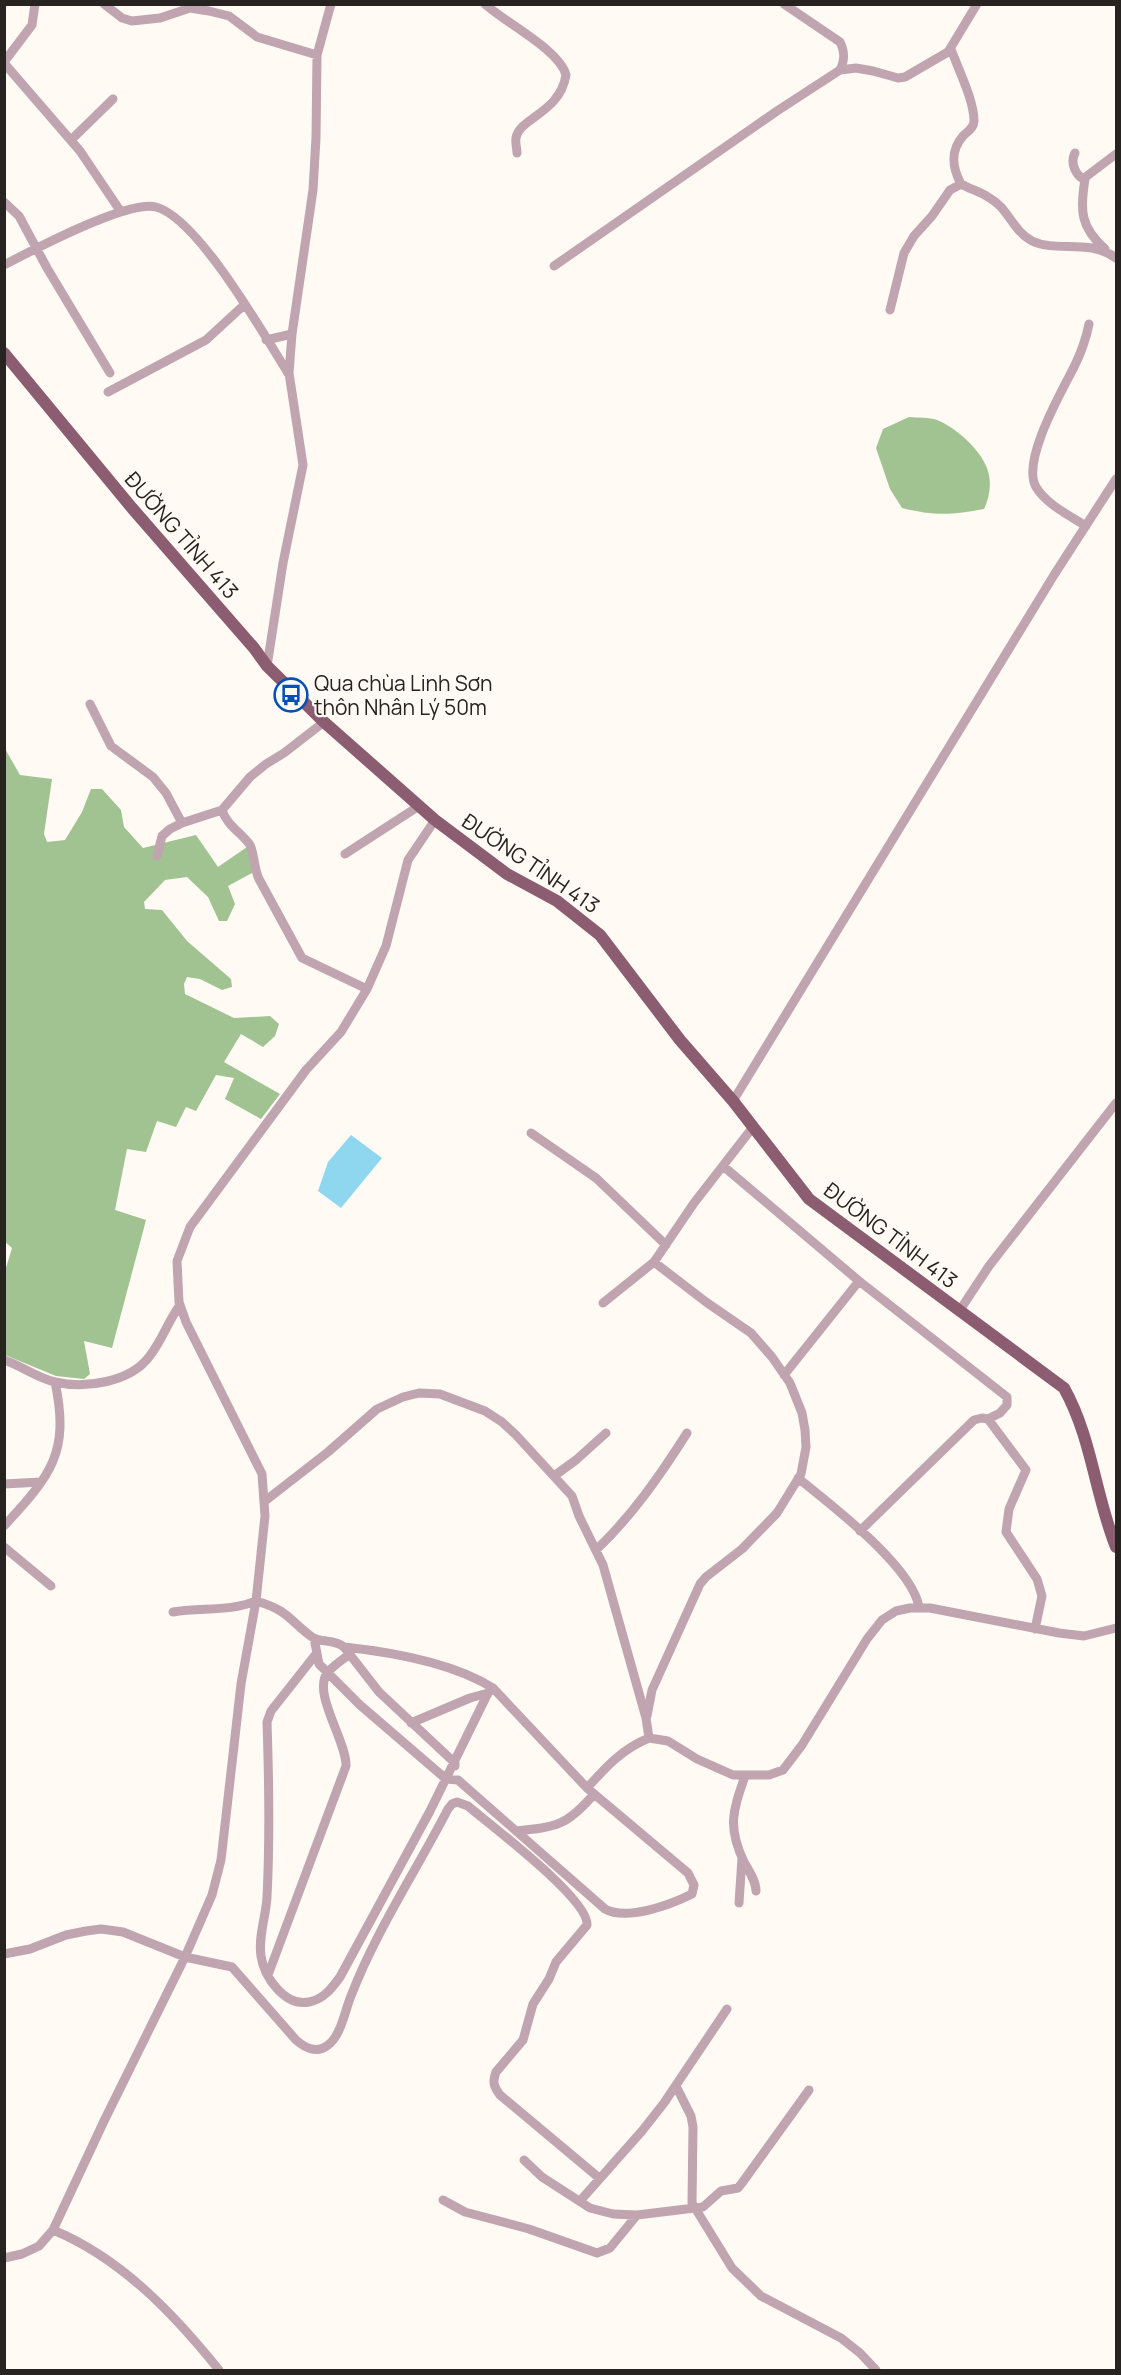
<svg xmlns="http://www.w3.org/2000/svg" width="1121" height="2375" viewBox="0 0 1121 2375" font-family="Manrope,sans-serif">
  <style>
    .forest { fill: #a1c391 }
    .water { fill: #8ed7ee }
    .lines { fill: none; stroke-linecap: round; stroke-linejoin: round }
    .minor { stroke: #c0a4af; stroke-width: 9 }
    .major { stroke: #8c5d71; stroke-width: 12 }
    .labels { text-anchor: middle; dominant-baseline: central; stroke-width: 4.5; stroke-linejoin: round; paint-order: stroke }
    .street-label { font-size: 21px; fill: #262320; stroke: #fffaf4 }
    .poi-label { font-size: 21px; fill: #262320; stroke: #fffaf4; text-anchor: start }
  </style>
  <rect width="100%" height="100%" fill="#fffaf4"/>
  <path class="forest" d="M909,417C917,418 929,417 937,420C955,427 980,449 987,468C992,481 990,497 984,509C953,515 934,516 902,508L890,489L876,448L883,429Z
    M4,747L20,775L52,779L44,834L47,842L65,840L82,812L91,789H102L121,810L124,827L143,848L196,835L218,867L247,847L253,852L252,873L228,886L235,904L227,921H219L208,897L187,877L165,880L144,902L145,909L162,910L187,941L231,979L232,987L222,990L200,979L187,977L184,984L185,994L234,1018L270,1016L279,1024L275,1036L263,1047L241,1034L224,1062L280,1094L261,1119L225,1099L234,1078L216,1075L196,1111L186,1107L176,1127L157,1121L146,1152L127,1149L115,1210L146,1220L112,1348L84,1341L90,1374L84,1379L56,1376L5,1355V1271L12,1248L4,1241Z"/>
  <path class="water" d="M351,1135L382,1158L341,1208L318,1191L328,1162Z"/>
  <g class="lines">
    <path class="minor" d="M104,4L122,18L132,21L160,18L190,8L209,11L229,16L257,37L317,55
      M485,4C504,22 560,50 566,75C560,113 519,118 516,138C515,142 517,148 517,153
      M951,49C958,69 974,100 974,121C974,128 968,131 963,136C950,151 952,167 961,184C974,191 990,195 1001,207C1011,218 1017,233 1032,241C1058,253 1088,238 1116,258
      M4,62L32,25L35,4
      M4,63L80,151L121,212
      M840,70L856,68L873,71L898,78L905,77L948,52L977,4
      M71,140L113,99
      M1075,153C1070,162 1075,174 1083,179L1116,154
      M1085,179C1080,210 1080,227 1105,249
      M4,202L19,216L47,268L110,373
      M4,265C33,250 127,200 156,207C198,218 264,335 288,373
      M554,266L777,111L840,70C845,60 845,52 840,42L784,4
      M890,310L904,253L914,236L932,216L950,190L961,184
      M266,340L292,334
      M108,392L206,340L244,305
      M1086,526C1070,516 1046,504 1036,487C1021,461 1062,391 1074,367C1081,353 1086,339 1089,324
      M267,666L283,563L303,465L289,373L292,334L313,190L316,138L317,55L331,4
      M90,704L111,746L153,777L166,793L182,823
      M222,810C227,826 241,832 250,845C254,852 254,869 259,879L302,958L367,989
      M345,854L419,806
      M157,856L162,836L170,829L182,823L222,810L250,777L266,764L284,753L324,722
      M733,1101L1054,575L1116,479
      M531,1133L596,1178L666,1245
      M723,1166L859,1281L1007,1397V1405L1000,1413L988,1419L1026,1470L1009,1509L1006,1532L1037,1579L1042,1596L1035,1629
      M603,1303L654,1262L694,1203L753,1127
      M960,1310L989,1266L1116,1103
      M4,1360C22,1366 37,1378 55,1382C86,1389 130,1382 149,1357C162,1341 168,1321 180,1305
      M784,1375L859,1281
      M554,1476L576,1460L606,1433
      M798,1478C831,1505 912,1566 919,1607
      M4,1484L41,1482
      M265,1501L328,1452L377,1409L403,1397L419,1393L440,1394L485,1411L502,1422L516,1435L572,1496L579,1516L603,1565L646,1718L649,1738C622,1749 606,1767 587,1788
      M4,1526C51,1475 70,1453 55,1382
      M860,1531L974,1420L982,1418L988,1419
      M4,1547L51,1586
      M597,1549C632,1516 661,1474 687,1433
      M173,1612C200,1607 230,1612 256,1601C288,1610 289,1620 312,1637C321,1643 334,1639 344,1647L379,1692L455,1763V1766
      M314,1638L319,1664L360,1705L446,1779L458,1780L605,1909C627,1921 670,1905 692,1894L694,1885L688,1873L587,1788L493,1688C453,1663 391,1652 344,1647
      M316,1654L271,1711L267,1722C269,1780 270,1839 267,1897C266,1916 258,1937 261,1956C264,1977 285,2007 309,2002C324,1999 332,1988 340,1977L430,1811L488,1693L493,1688
      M647,1716L652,1690L700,1584L706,1577L742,1549L777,1513L801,1474L806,1447L805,1430L802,1413L790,1383L772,1357L751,1333L706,1302L654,1262
      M411,1723L470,1698L488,1693
      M649,1738L668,1741L697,1759L733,1775H769L783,1770L802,1745L867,1639L882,1620L896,1611L910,1608H930L1059,1633L1084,1636L1116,1628
      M745,1776C733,1811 727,1826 744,1862C749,1871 756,1881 756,1891
      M516,1831C556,1827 567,1826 594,1794
      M739,1903L742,1858
      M4,1954L30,1949L66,1935L86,1931L101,1929L123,1932L185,1957L232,1967L296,2040C305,2048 317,2054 328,2045C341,2036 345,2010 351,1996C376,1931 416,1871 448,1809L452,1804L457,1802L468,1806C490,1825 589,1899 587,1925L556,1962L549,1979L533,2004L523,2040L496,2072C492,2082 494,2087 500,2095L598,2177
      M268,1975L346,1766C347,1741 311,1692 328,1672C334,1665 343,1659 350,1654
      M676,2086L691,2116L693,2127L692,2203L732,2268L761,2296L841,2338L860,2353L876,2370
      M524,2160L542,2177L590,2208L613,2214L637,2215L703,2207L721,2191L738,2188L742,2183L809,2090
      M443,2200L465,2212L529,2229L597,2253L610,2248L637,2215
      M580,2201L642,2131L664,2103L727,2009
      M53,2230C121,2258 174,2314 219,2370
      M4,2258L22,2254L39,2246L53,2230L104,2121L185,1957L212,1895L221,1860L241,1684L256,1601L265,1516L262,1474L186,1322L179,1302L177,1261L190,1227L306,1070L341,1032L367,989L386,946L408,860L435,820"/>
    <path class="major" d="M4,353L132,508L254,648L267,666L324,722L435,820L507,874L557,901L600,935L680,1040L733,1101L809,1199L1064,1388C1092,1438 1095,1495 1116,1547"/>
  </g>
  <defs>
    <g id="bus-ring" transform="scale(1.725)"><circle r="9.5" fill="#fffaf4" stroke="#0450ba" stroke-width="1.5"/><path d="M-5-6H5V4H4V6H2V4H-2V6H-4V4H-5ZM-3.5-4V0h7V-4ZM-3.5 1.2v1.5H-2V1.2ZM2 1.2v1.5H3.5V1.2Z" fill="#0450ba"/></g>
  </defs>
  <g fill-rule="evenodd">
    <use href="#bus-ring" x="291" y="695"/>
  </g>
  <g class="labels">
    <g class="street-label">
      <text transform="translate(182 535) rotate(49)">ĐƯỜNG TỈNH 413</text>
      <text transform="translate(531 863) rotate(34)">ĐƯỜNG TỈNH 413</text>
      <text transform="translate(891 1235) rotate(37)">ĐƯỜNG TỈNH 413</text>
    </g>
    <g class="poi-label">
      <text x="314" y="683">Qua chùa Linh Sơn<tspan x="314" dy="24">thôn Nhân Lý 50m</tspan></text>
    </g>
  </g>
  <rect width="1121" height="2375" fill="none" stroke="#262320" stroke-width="12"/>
</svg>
